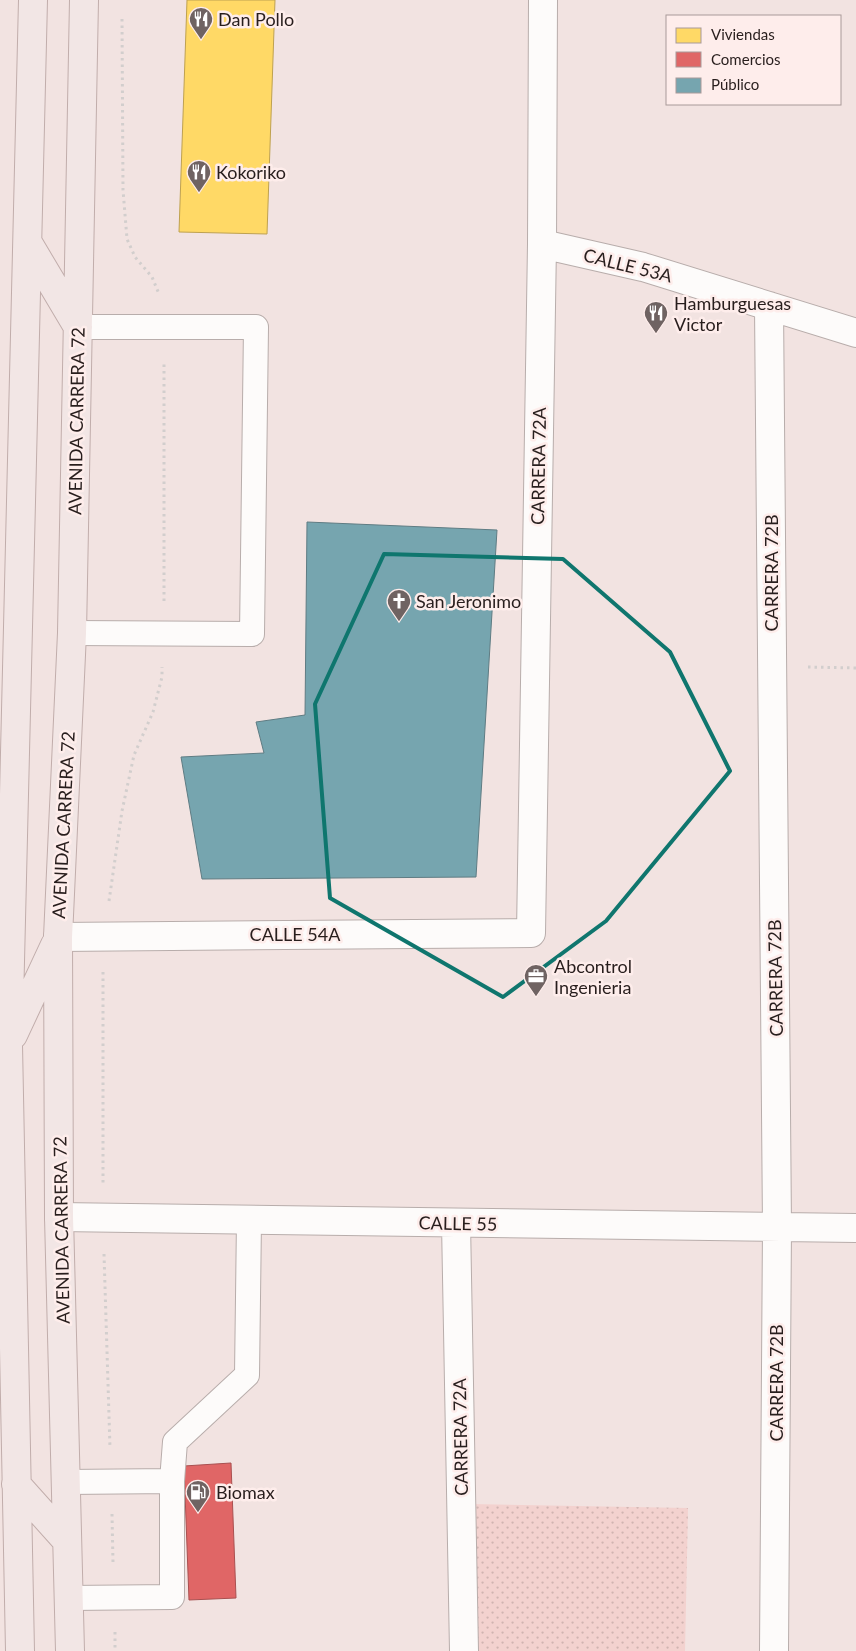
<svg xmlns="http://www.w3.org/2000/svg" width="856" height="1651" viewBox="0 0 856 1651" font-family="Lato,sans-serif">
  <style>
    .green { fill: url(#green-dots) }
    .homes { fill: #ffd966; stroke: #bea150 }
    .shops { fill: #e06666; stroke: #a95050 }
    .public { fill: #76a5af; stroke: #5f7c83 }
    .lines { fill: none; stroke-linecap: round; stroke-linejoin: round }
    .service-casing { stroke: #b8adab; stroke-width: 26 }
    .minor-casing { stroke: #b8adab; stroke-width: 30 }
    .trunk-casing { stroke: #c1adab; stroke-width: 30 }
    .path { stroke: #d2cecd; stroke-width: 3; stroke-dasharray: 2.5 4; stroke-linecap: butt }
    .service { stroke: #fdfbfa; stroke-width: 24 }
    .minor { stroke: #fdfbfa; stroke-width: 28 }
    .trunk { stroke: #f2e6e5; stroke-width: 28 }
    .marked { fill: none; stroke: #0f766e; stroke-width: 4; stroke-linejoin: round }
    .labels { text-anchor: middle; dominant-baseline: central; stroke-width: 5; stroke-linejoin: round; paint-order: stroke }
    .poi-label { font-size: 18px; fill: #281e1d; stroke: #feedeb; text-anchor: start }
    .street-label { font-size: 18px; fill: #281e1d; stroke: #feedeb }
  </style>
  <defs>
    <pattern id="green-dots" width="8" height="8" patternUnits="userSpaceOnUse" patternTransform="scale(1.25)"><rect width="8" height="8" fill="#f3d2cf"/><path d="M2 2h.1M6 6h.1" fill="none" stroke="#d0b4b1" stroke-width="1.8" stroke-linecap="round"/></pattern>
  </defs>
  <rect width="100%" height="100%" fill="#f2e3e1"/>
  <path class="green" d="M470,1504L688,1508L685,1651H467Z"/>
  <path class="homes" d="M187,0H275L267,234L179,232Z"/>
  <path class="shops" d="M231,1463L236,1598L189,1600L184,1466Z"/>
  <path class="public" d="M307,522L497,530L476,877L202,879L181,757L264,753L256,722L305,715Z"/>
  <g class="lines">
    <g class="service-casing">
      <path id="service" d="M72,633L252,634L256,327H78
        M172,1481L175,1442L247,1375L249,1220
        M66,1482L172,1481V1597L69,1598"/>
    </g>
    <g class="minor-casing">
      <path id="minor" d="M542,244L643,267L856,333
        M769,306L777,1227L774,1651
        M58,937L531,933L542,244L543,0
        M59,1217L856,1228
        M456,1223L464,1651"/>
    </g>
    <g class="trunk-casing">
      <path id="trunk" d="M28,243L78,327
        M13,1035L55,945
        M16,1484L67,1541
        M20,1651L8,1045L33,0
        M70,1651L59,1217L58,937L72,633L84,0"/>
    </g>
    <path class="path" d="M122,19L123,190L127,239L135,257L152,277L159,294
      M164,601V362
      M808,667L856,668
      M109,901L122,811L134,755L153,712L162,677V667
      M103,972V1183
      M104,1254L110,1448
      M112,1514L113,1563
      M115,1632V1651"/>
    <use href="#service" class="service"/>
    <use href="#minor" class="minor"/>
    <use href="#trunk" class="trunk"/>
  </g>
  <path class="marked" d="M384,554L563,559L670,652L730,771L606,921L503,997L330,898L315,704Z"/>
  <defs>
    <g id="restaurant-pin" transform="scale(1.25)"><path d="M0 17L-7.5 6A9.5 9.5 0 1 1 7.5 6Z" fill="#6f6362" stroke="#feedeb"/><path d="M-5-6h1v4h1v-4h1v4h1v-4h1v5L-1.5 .5V6h-2V.5L-5-1ZM5-6V6H3V1.5H1.5Q1.5-4 5-6Z" fill="#fff"/></g>
    <g id="church-pin" transform="scale(1.25)"><path d="M0 17L-7.5 6A9.5 9.5 0 1 1 7.5 6Z" fill="#6f6362" stroke="#feedeb"/><path d="M-1.2-6h2.4v3.5h3.3v2.4h-3.3V6h-2.4V-.1h-3.3v-2.4h3.3Z" fill="#fff"/></g>
    <g id="office-pin" transform="scale(1.25)"><path d="M0 17L-7.5 6A9.5 9.5 0 1 1 7.5 6Z" fill="#6f6362" stroke="#feedeb"/><path d="M-6-3h4V-5.5h4V-3h4V5H-6ZM-1-4.5V-3h2v-1.5ZM-6 0V1H6V0Z" fill="#fff"/></g>
    <g id="fuel-pin" transform="scale(1.25)"><path d="M0 17L-7.5 6A9.5 9.5 0 1 1 7.5 6Z" fill="#6f6362" stroke="#feedeb"/><path d="M-5.5-6h7V0h2V4h1.3V-2.5L3-4.5l.8-.8L6-3V5H2.5V1h-1V6h-7ZM-4.2-4.7v3.2H.2V-4.7Z" fill="#fff"/></g>
  </defs>
  <g fill-rule="evenodd">
    <use href="#restaurant-pin" x="201" y="19"/>
    <use href="#restaurant-pin" x="199" y="172"/>
    <use href="#restaurant-pin" x="656" y="313"/>
    <use href="#church-pin" x="399" y="601"/>
    <use href="#office-pin" x="536" y="976"/>
    <use href="#fuel-pin" x="198" y="1492"/>
  </g>
  <g class="labels">
    <g class="poi-label">
      <text x="218" y="19">Dan Pollo</text>
      <text x="216" y="172">Kokoriko</text>
      <text x="674" y="303">Hamburguesas<tspan x="674" dy="21">Victor</tspan></text>
      <text x="416" y="601">San Jeronimo</text>
      <text x="554" y="966">Abcontrol<tspan x="554" dy="21">Ingenieria</tspan></text>
      <text x="216" y="1492">Biomax</text>
    </g>
    <g class="street-label">
      <text transform="translate(628 265) rotate(14)">CALLE 53A</text>
      <text transform="translate(76 421) rotate(-89)">AVENIDA CARRERA 72</text>
      <text transform="translate(538 466) rotate(-89)">CARRERA 72A</text>
      <text transform="translate(771 573) rotate(-90)">CARRERA 72B</text>
      <text transform="translate(63 825) rotate(-87)">AVENIDA CARRERA 72</text>
      <text x="295" y="934">CALLE 54A</text>
      <text transform="translate(775 978) rotate(-91)">CARRERA 72B</text>
      <text transform="translate(458 1223) rotate(1)">CALLE 55</text>
      <text transform="translate(61 1230) rotate(-91)">AVENIDA CARRERA 72</text>
      <text transform="translate(776 1383) rotate(-90)">CARRERA 72B</text>
      <text transform="translate(460 1437) rotate(-91)">CARRERA 72A</text>
    </g>
  </g>
  <rect x="666" y="15" width="175" height="90" fill="#feedeb" stroke="#a89a99"/>
  <rect x="676" y="28" width="25" height="15" fill="#ffd966" stroke="#a89a99"/>
  <text x="711" y="40" font-size="15" fill="#281e1d">Viviendas</text>
  <rect x="676" y="52" width="25" height="15" fill="#e06666" stroke="#a89a99"/>
  <text x="711" y="65" font-size="15" fill="#281e1d">Comercios</text>
  <rect x="676" y="78" width="25" height="15" fill="#76a5af" stroke="#a89a99"/>
  <text x="711" y="90" font-size="15" fill="#281e1d">Público</text>
</svg>
